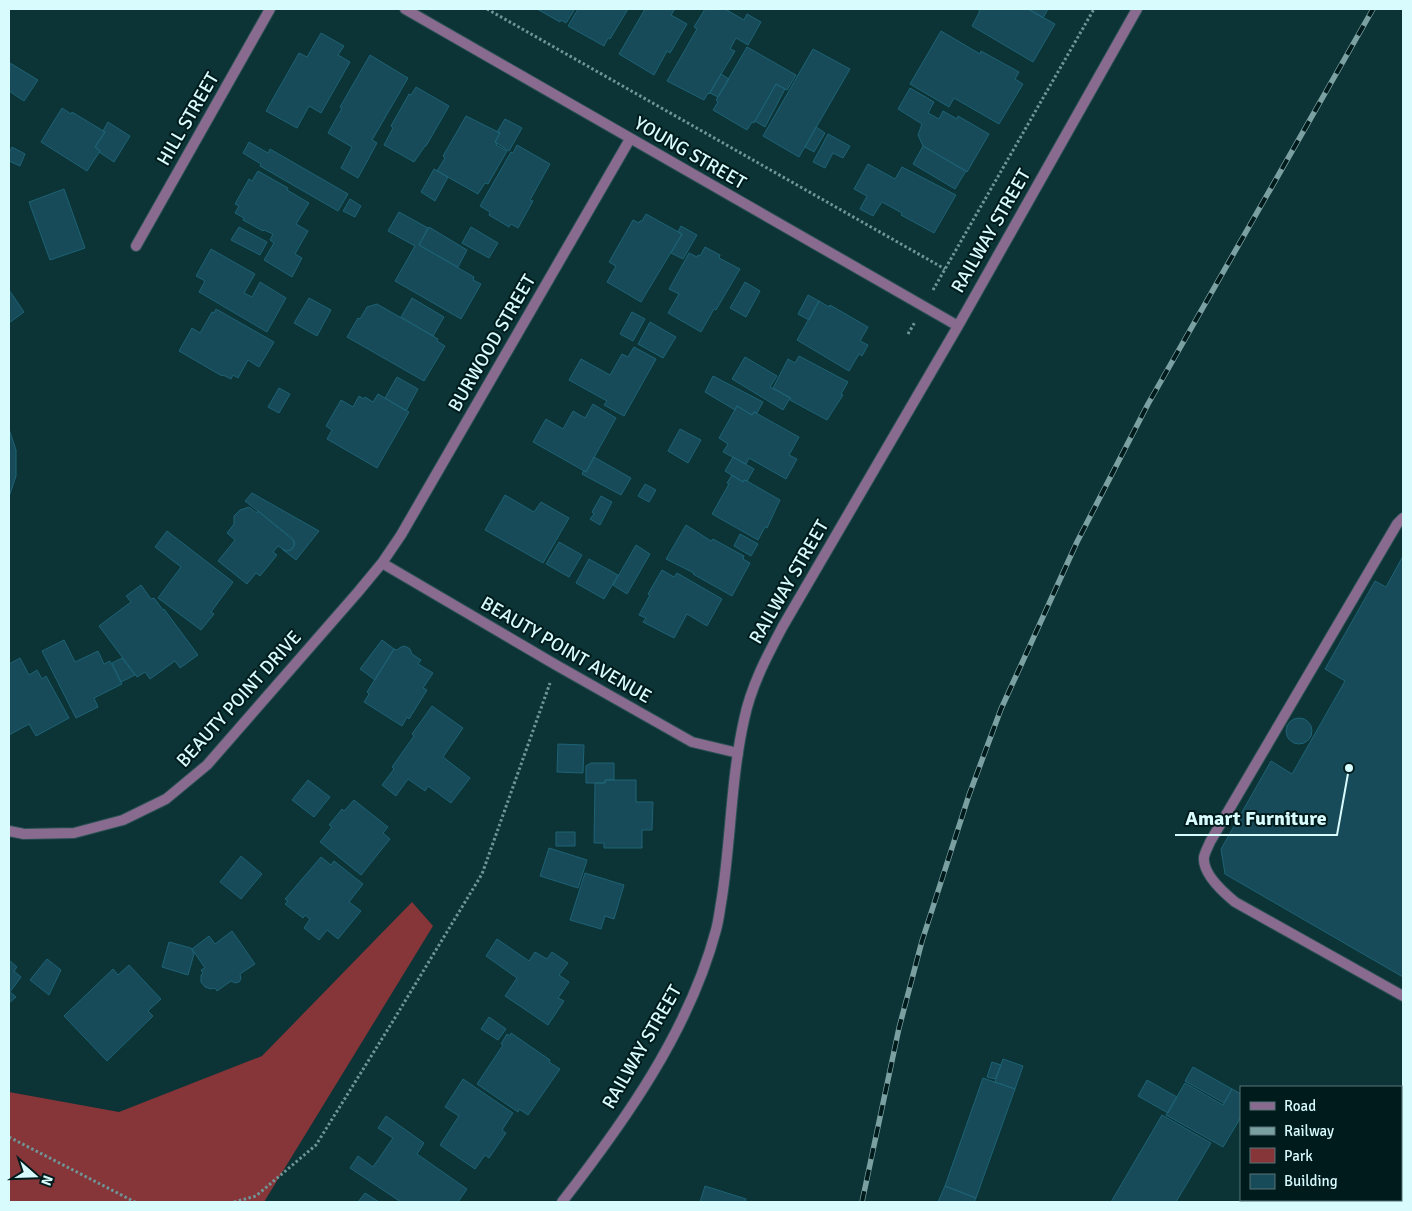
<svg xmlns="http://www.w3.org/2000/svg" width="1412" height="1211" viewBox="0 0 1412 1211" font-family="Signika,sans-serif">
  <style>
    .green { fill: #863539 }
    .building { fill: #184b59; stroke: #1d6275 }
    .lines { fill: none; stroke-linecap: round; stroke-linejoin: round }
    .service-casing { stroke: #295052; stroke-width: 12 }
    .minor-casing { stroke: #295052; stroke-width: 12 }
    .tertiary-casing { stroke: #295052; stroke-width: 12 }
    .path { stroke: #6f9597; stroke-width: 3; stroke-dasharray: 2.5 2.5; stroke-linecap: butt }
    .service { stroke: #896b90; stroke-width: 10 }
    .minor { stroke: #896b90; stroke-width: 10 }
    .tertiary { stroke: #896b90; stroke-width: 10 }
    .rail-casing { stroke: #7ba0a2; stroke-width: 5.5 }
    .rail { stroke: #001b1c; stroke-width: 4; stroke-dasharray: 11; stroke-linecap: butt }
    .labels { text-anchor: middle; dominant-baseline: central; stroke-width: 4; stroke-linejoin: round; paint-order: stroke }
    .street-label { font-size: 19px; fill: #d8fbfd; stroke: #001b1c }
    .leader { fill: none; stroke: #d8fbfd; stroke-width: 2 }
    .callout-dot { fill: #d8fbfd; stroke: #001b1c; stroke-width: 2 }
    .callout-label { font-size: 20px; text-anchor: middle; font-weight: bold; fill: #d8fbfd; stroke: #001b1c; stroke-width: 4; stroke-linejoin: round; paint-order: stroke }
  </style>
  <rect width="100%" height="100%" fill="#0c3436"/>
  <path class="green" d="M412,902L433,926L264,1202H9V1092L119,1112L262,1056Z"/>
  <path class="building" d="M537,9H575L566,23L561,20L560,22Z
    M578,9H628L610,39L608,38L604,46L568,26Z
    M645,9H675L671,15L687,24L670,53L667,51L654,75L619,54Z
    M705,9H725L744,20L747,14L761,22L748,45L736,38L730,49L735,51L709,94L708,93L704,100L667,81L697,29L694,27Z
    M977,9H1028L1055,24L1033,62L972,26L980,11Z
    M1028,9H1048L1043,18Z
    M941,31L980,54L981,51L1019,72L1015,79L1023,84L999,124L954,98L949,107L910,84Z
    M321,33L344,46L338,55L350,62L321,113L309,106L297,128L266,111L299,53L307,57Z
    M747,47L796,75L787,90L776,84L755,121L754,123L752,122L747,130L713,110L718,102L716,100Z
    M813,49L850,69L799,157L763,136Z
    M370,55L408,78L372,140L377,143L358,178L341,168L352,147L328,133L342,108L340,107Z
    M10,63L38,80L24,101L9,91Z
    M721,74L729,79L718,97L710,93Z
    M776,84L785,89L765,127L755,121Z
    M416,87L449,106L426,146H425L414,162L384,145L393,128L391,126L409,94L411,95Z
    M910,88L934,102L928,113L939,119L943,111L957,119L958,116L989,134L967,172L923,146L918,135L922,124L898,109Z
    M62,108L71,114L72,112L105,132L95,147L100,151L87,171L41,142Z
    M466,116L500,133L495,142L497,144L496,145L507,151L488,184L485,183L478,194L437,171L445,158L443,156Z
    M505,119L522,128L509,151L495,142L500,133L497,132Z
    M108,122L130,136L114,162L99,152L100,151L95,147L105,132L103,131Z
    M816,127L825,133L814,152L805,147Z
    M828,134L850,146L843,158L833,153L825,168L813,162Z
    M249,142L268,153L270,149L348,194L338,211L260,166L261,164L243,153Z
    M517,145L550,164L530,200L533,201L518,228L511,224L509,227L489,215L490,212L480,206L511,152L513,153Z
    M923,146L966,171L955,189L913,164Z
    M12,147L25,154L20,166L9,161V153Z
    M868,164L895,179L902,167L956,195L934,233L901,215L902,213L882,202L873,216L860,209L867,196L854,189Z
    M434,169L448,177L435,201L421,192Z
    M258,171L288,188L287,190L309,203L296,224L308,231L295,254L302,258L292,277L264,260L274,243L270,240L273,234L264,230L263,231L243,220L244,218L235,213L239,206L235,204L249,179L252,181Z
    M64,189L85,248L50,260L29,202Z
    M350,199L361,206L355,217L343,211Z
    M399,212L428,228L419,245L474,277L473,280L481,284L461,319L395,281L415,246L388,231Z
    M646,214L682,234L641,302L607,282L616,266L609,262L633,220L639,223L640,221H642Z
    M681,226L697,235L683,259L671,253L682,234L678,232Z
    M239,227L267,242L260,255L231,240Z
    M429,227L467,250L458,267L419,245Z
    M471,227L498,243L489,258L462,243Z
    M705,247L720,255L719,258L740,269L716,310L714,309L701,332L668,313L679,294L669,289L689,253L697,257L698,255L700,256Z
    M211,249L255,274L244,293L252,297L260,282L286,298L267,332L199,292L205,281L196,276Z
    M745,282L760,291L746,317L730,308Z
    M9,290L24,312L9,323Z
    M808,295L819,301L809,320L798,314Z
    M309,298L331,310L317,336L294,323Z
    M412,298L444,317L433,336L401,317Z
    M819,301L829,307L830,305L868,327L860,341L868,345L862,356L859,354L849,371L797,340Z
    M377,304L433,336L438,339L437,341L445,346L424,381L347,337L358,318L360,319L367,307Z
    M216,309L274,342L259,367L248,360L238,378L233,375L231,379L223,375L222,376L179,351L192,328L200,333L212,312L214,313Z
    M632,312L645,319L633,341L620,334Z
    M650,322L676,337L663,358L638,344Z
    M634,347L656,359L624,416L604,405L607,401L569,380L581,359L610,375L622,354L628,357Z
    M799,356L848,382L841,394L843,395L827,420L790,400L791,398L773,388L788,359L795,363Z
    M745,357L777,376L770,387L790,398L783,410L732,379Z
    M713,376L763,402L757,413L754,412L752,415L737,406L735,410L705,392Z
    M397,377L418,389L406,411L385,398Z
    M279,388L290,394L279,413L268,407Z
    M378,394L409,412L377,468L327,439L332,430L326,426L341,400L353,407L359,396L364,399L365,397L373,402Z
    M593,404L616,418L586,472L533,442L546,419L563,429L573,411L585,418Z
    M737,406L752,415L754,412L799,437L789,455L797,459L786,479L749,458L746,464L723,452L728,444L719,438Z
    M9,429L16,450V476L9,497Z
    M680,429L701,440L688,463L668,451Z
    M594,457L631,478L621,495L582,474L584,470L586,472Z
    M733,457L754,469L747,481L744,480L743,482L725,471Z
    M732,475L743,482L744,480L747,481L780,500L767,528L765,527L758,540L712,514L729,484L727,483Z
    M645,484L656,490L649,502L638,496Z
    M252,493L319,531L296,560L282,549L286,551L291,550L294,546V541L291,537L245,501Z
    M505,495L534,512L541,502L569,518L543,563L485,530Z
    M601,496L612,502L600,525L590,519L594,514L592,512Z
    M249,507L257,513L258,511L294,541V546L291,550L286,551L278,546L273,552L277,555L260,576L256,573L247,584L218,561L235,540L227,533L234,524V516L240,510Z
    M686,525L711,541L713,539L744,556L743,559L750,563L732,596L693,574L694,573L666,559Z
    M167,531L233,582L211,612L214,614L201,630L158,598L181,567L155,547Z
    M740,534L758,544L751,556L734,546Z
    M559,542L582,555L569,577L546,564Z
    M636,545L650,554L627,594L613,585Z
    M1403,556V977L1225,874L1221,849L1271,761L1292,774L1345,681L1325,669L1375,581L1386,587Z
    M589,559L618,575L604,599L576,583Z
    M662,570L674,577L677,573L722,599L707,626L687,614L674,638L643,622L646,618L639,615L650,595L648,594Z
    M141,585L151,599L154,598L163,610L164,609L198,655L180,668L175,661L150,679L145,672L137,677L99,626L131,602L126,596Z
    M64,640L75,662L98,651L104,664L110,661L122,684L94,698L98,707L76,718L42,651Z
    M382,640L394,649L375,680L360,669Z
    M405,646L410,649L412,654L421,660L418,664L433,673L423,688L427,690L409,719L407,717L402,726L364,702L369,694L367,692L394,649L397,650L401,647Z
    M20,658L29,675L37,670L42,679L46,676L69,718L36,736L29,724L9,735V664Z
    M122,658L135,675L121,682L112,663Z
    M432,706L463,728L443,757L470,778L451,803L428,786L425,791L408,779L396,796L382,785L394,769L392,767L414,736L412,734Z
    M1286 731a13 13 0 1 1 26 0a13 13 0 1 1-26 0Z
    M558,744L584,745L583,773L557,772Z
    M591,763H614V780H605V783H586V766Z
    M308,780L330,797L314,817L292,800Z
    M605,780H636V802H653L652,830H642V848H604V843H594L595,783H605Z
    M354,800L388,827L383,833L390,839L361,875L320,842L332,827L329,825L342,809L344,811Z
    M556,832H575V846H556Z
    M549,848L587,860L578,888L540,876Z
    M241,856L262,874L241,899L220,882Z
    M321,857L331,865L334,861L363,884L349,902L361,911L338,939L327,930L319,940L304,928L310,919L305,915L303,918L285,904L288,901L285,899Z
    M585,873L624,885L614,919L605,916L601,929L570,920Z
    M232,931L255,964L240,974L241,979L239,982L235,983L231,981L217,991L215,988L211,989L205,987L201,982V975L203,973L201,970L205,968L192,949L209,936L215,944Z
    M497,939L529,961L535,952L547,959L552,952L568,963L559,975L569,982L558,998L564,1001L548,1025L505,996L517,978L486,956Z
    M169,942L191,948L194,954L188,975L162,967Z
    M47,959L61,970L49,995L30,980Z
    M9,960L17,967L14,971L21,977L10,992L16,997L9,1003Z
    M129,965L161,999L148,1011L153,1016L107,1061L64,1016L113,969L118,975Z
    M489,1017L506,1029L498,1040L481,1029Z
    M511,1033L550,1060L549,1062L560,1069L528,1115L519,1109L518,1112L477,1084L503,1045L501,1044L507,1034L510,1036Z
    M1003,1059L1023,1066L1015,1089L995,1082Z
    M992,1062L1001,1065L995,1079L987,1077Z
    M1193,1067L1232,1089L1224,1103L1185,1081Z
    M983,1078L1015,1089L976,1198L945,1186Z
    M463,1079L513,1113L502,1130L506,1133L489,1158L485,1155L475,1169L440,1145L459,1116L445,1107Z
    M1147,1080L1177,1097L1168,1113L1138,1096Z
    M1185,1083L1223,1105L1232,1089L1241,1094V1117L1223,1147L1166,1115Z
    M1162,1115L1211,1143L1176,1202H1111Z
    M1401,1115L1403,1116V1188L1401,1186Z
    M386,1116L424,1143L417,1154L467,1189L458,1202H401L350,1168L358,1156L373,1167L393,1138L378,1128Z
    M705,1186L746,1199L745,1202H700Z
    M945,1186L976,1198L974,1202H938Z
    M1401,1186L1403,1188V1202H1337L1332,1200H1401Z
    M365,1193L379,1202H358Z"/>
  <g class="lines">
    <g class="service-casing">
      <path id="service" d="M1403,518L1397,524L1210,842C1208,847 1205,852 1204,857C1202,874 1224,893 1235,902L1403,996"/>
    </g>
    <g class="minor-casing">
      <path id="minor" d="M136,246L270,9
        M382,563L556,665L692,742L738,753
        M9,831L24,834L74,833L123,820L166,799L207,765L358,592L382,563L401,535L630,139"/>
    </g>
    <g class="tertiary-casing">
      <path id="tertiary" d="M405,9L958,326
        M562,1202C625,1121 689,1031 716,930C719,919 720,908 722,897C731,838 731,778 744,720C751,686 767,656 783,626L958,326L1137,9"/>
    </g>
    <path class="path" d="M487,9L945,269
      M933,290L1094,9
      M908,334L915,322
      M9,1137L135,1202
      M234,1202L256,1196L316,1145L393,1021L482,874L550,683"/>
    <use href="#service" class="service"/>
    <use href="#minor" class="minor"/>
    <use href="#tertiary" class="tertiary"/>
    <g class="rail-casing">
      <path id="rail" d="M862,1202L899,1028L922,941L969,795L1001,709L1077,542L1148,404L1373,9"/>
    </g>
    <use href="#rail" class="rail"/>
  </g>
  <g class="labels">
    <g class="street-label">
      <text transform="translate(188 119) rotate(-60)">HILL STREET</text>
      <text transform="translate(690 153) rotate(30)">YOUNG STREET</text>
      <text transform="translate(991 231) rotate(-60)">RAILWAY STREET</text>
      <text transform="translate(492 343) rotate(-60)">BURWOOD STREET</text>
      <text transform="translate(789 582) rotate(-60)">RAILWAY STREET</text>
      <text transform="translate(566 650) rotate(30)">BEAUTY POINT AVENUE</text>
      <text transform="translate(239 699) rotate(-48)">BEAUTY POINT DRIVE</text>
      <text transform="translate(642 1047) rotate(-60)">RAILWAY STREET</text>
    </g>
  </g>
  <path class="leader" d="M1349 768L1337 835H1175"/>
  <circle class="callout-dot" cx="1349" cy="768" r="5"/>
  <g class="callout-label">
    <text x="1256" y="825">Amart Furniture</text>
  </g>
  <rect width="1412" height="1211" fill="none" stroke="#d8fbfd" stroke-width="20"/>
  <rect x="1240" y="1086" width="162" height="115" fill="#001b1c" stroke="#567576"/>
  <rect x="1250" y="1102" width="25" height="8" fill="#896b90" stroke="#567576"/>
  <text x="1284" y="1111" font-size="15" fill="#d8fbfd">Road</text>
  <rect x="1250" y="1127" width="25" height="8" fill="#7ba0a2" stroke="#567576"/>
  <text x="1284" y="1136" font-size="15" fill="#d8fbfd">Railway</text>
  <rect x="1250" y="1148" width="25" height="15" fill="#863539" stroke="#567576"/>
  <text x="1284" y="1161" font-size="15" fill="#d8fbfd">Park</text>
  <rect x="1250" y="1174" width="25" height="15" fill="#184b59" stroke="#567576"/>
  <text x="1284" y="1186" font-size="15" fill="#d8fbfd">Building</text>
  <g transform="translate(35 1176) rotate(110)" stroke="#001b1c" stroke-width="4" paint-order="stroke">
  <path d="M0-4L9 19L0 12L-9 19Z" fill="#d8fbfd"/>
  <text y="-8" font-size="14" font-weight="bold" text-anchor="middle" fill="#d8fbfd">N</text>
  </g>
</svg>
